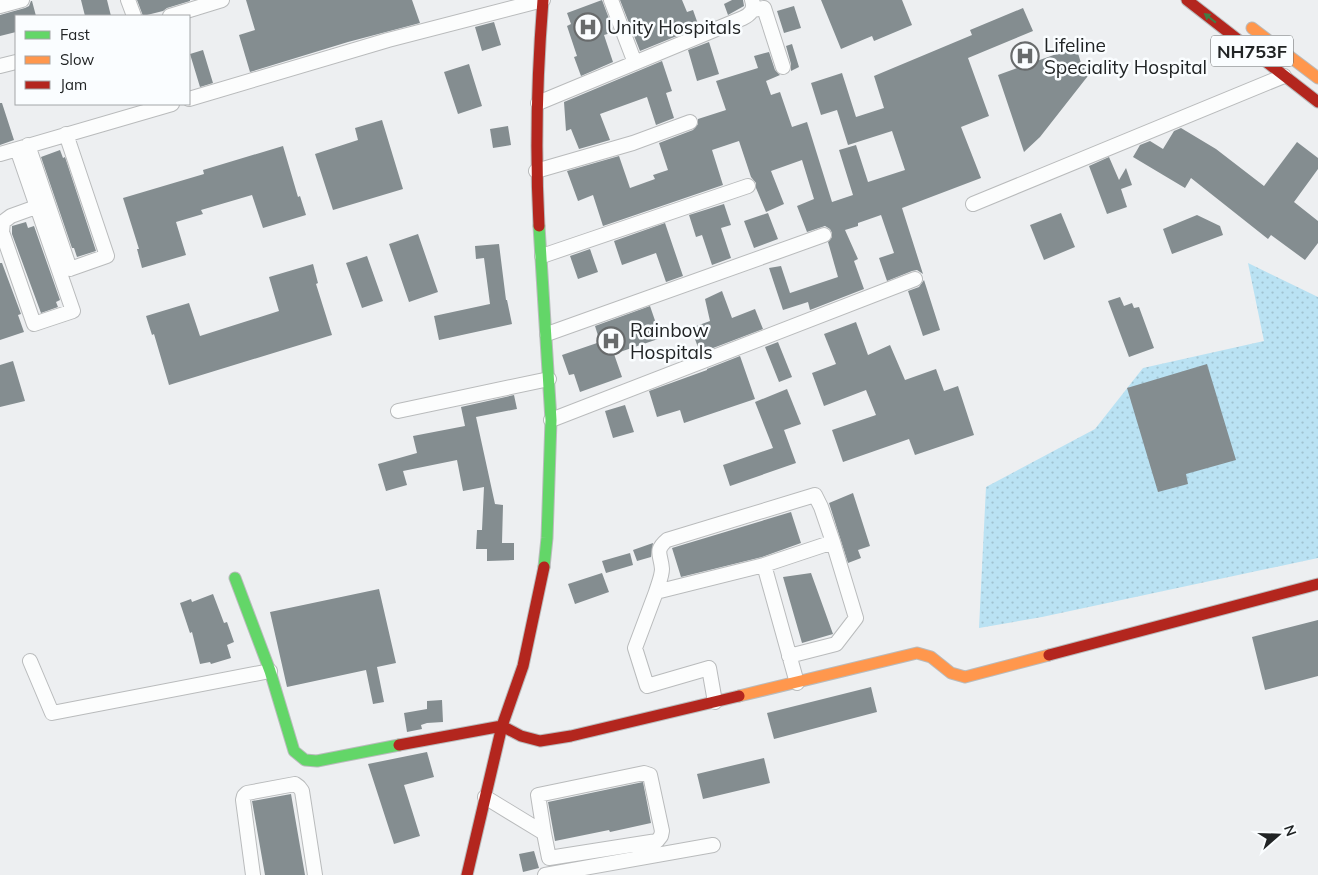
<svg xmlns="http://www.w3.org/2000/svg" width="1318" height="875" viewBox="0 0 1318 875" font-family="Mulish,sans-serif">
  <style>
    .green { fill: url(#green-dots) }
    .building { fill: #848d90 }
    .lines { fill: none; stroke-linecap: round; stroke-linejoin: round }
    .street-casing { stroke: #b9bbbc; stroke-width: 16 }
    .fast-casing { stroke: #b9bbbc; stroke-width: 13 }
    .slow-casing { stroke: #b9bbbc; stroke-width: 13 }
    .jam-casing { stroke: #b9bbbc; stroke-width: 13 }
    .street { stroke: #fcfdfd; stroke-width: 14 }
    .fast { stroke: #63d668; stroke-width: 11 }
    .slow { stroke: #ff974d; stroke-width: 11 }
    .jam { stroke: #b3261e; stroke-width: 11 }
    .oneway { fill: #427d46 }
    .labels { text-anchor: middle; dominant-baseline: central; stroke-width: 5; stroke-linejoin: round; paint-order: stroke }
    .shield { fill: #fafdff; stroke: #626566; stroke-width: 1 }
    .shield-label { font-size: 18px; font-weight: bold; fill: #212425 }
    .poi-label { font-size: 19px; fill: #212425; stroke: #fafdff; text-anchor: start }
  </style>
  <defs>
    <pattern id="green-dots" width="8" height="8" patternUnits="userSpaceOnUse" patternTransform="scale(1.25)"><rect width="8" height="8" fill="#bae2f3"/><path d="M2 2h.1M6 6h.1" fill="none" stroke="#a0c2d0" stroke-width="1.8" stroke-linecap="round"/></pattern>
  </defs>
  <rect width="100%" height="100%" fill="#edeff1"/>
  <path class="green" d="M1248,263L1318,297V558L1042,617L979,628L986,487L1095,429L1143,368L1264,341Z"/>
  <path class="building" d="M81,0H107L111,16H85Z
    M137,0H190V1L167,8L163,11L143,16Z
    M246,0H412L420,23L348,42L250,72L239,35L255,30Z
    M602,0L614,32L604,35L613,62L581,76L574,57L577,56L567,26L571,24L567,13Z
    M620,0H682L687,12L693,10L699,27L640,51Z
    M732,0H743L744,6L728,15L724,4Z
    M821,0H902L912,25L874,41L872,36L841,49Z
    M31,1H32L36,16H16V32L0,36V15L25,8L29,6Z
    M794,6L801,28L784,33L777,11Z
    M1023,8L1033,31L968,58L989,116L961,127L981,178L902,208L923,274L917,270L912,271L887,281L879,258L894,253L881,215L858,223V226L845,230L858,259L854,261L864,289L810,310L808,302L783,310L769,268L781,266L790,293L838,277L828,242L832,237V233L830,229L825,226L807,232L797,206L814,199L802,160L771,171L784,204L766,212L756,188V183L751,177L739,141L712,150L723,185L603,226L593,195L578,201L567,171L619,156L630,188L655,179L653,175L668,170L659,143L693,130L698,124V119L726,110L716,81L758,68L754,56L769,52L775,70L780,75L766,81L771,95L780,92L792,127L807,122L832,202L853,195L839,150L856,145L868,182L905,170L892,131L848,145L837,110L821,115L811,83L842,73L856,117L884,108L874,76L972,35L970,30Z
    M494,22L501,45L482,51L475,27Z
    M709,42L719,74L697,81L688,50Z
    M792,44L799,67L791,71V64L786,46Z
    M1076,47L1081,63L1091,72L1040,137L1024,152L998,75Z
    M203,50L213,83L200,87L190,54Z
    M662,61L672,91L666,93L674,118L656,125L647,97L600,114L610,140L579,149L571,129L566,131L564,102Z
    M469,64L482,106L458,114L444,72Z
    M0,103H2L14,140L0,145Z
    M382,120L403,189L333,210L315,154L358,140L355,128Z
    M508,126L511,145L493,148L490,129Z
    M1181,128L1216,149L1264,186L1297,142L1318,158V169L1294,202L1318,221V243L1305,260L1271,235L1268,239L1191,178L1185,188L1133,157L1140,145L1150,141L1163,149L1174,131Z
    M283,146L298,197L300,196L306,215L263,228L252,195L201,210L203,214L176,222L186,255L142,268L137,249H139L123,198L204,174L203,170Z
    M60,150L63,158L65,157L96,251L77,257L74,248H72L41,157Z
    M1109,157L1119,180L1126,168L1132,185L1121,189L1127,207L1107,214L1089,166Z
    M724,204L731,225L721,228L731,258L712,265L702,235L696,237L689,215Z
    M768,213L778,239L754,248L744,221Z
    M1061,213L1075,247L1044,260L1030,225Z
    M1197,215L1220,226L1223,235L1172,254L1163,229Z
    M26,222L28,228L34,226L60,300L56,302L58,307L41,313L12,234V226Z
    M665,223L683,276L666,282L656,253L622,265L614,241Z
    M418,234L438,292L409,302L389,244Z
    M499,244L506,300H507L512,324L439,340L434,316L490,304L484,258L476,259L475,246Z
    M590,249L598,272L578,279L570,256Z
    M367,256L383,301L362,308L346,263Z
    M0,263H2L21,314L18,315L24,332L0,340Z
    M313,264L318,283L316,284L332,335L169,385L154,334L152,335L146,316L189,303L200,336L241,323L279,311L269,277Z
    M924,280L940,330L923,336L908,291L919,287Z
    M722,291L732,318L755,309L763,329L700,353L691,328L710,321L705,299Z
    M1120,297L1124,306L1132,303L1134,308L1139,307L1154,348L1129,357L1108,301Z
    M650,306L661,338L614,354L622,377L580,392L574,374L569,375L562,355L600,342L595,326Z
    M856,322L868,355L890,345L905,380L936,369L944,391L958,386L974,435L915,455L909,439L843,462L832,430L876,415L866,390L824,406L812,373L836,364L824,334Z
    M778,342L792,377L779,382L765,347Z
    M740,356L755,399L684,423L680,410L657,417L649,391L707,370V369Z
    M13,361L25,401L0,407V365Z
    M1207,364L1236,460L1186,474L1188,484L1158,492L1127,388Z
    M787,389L801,424L784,430L796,463L730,486L723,465L773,448L755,402Z
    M514,395L517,409L476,417L495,504L503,505L502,543H514V560L487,561V549H476L477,530H482L484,487L463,491L457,460L403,471L407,485L386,491L378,464L417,453L413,436L465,426L461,407Z
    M625,405L634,432L613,438L605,411Z
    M853,493L870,546L858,550L861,558L848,563L829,503Z
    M791,512L801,543L762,557L681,577L672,548Z
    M653,543L651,557L637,561L633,550Z
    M630,553L633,565L606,573L602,561Z
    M602,573L609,592L575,604L568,584Z
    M811,573L833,634L802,643L783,577Z
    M379,589L396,663L377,667L384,702L373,704L366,670L287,687L270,612Z
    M213,594L224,623L227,622L234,642L227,645L231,658L211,664L210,662L200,664L192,632L190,633L180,603L191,599L192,602Z
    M1318,620V676L1265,690L1252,637Z
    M871,687L877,712L774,739L767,713Z
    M442,700L443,722L427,723L421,725L422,729L407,732L404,713L427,709V701Z
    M427,752L434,777L404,785L420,836L394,844L368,764Z
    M764,758L770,783L703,799L697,774Z
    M643,782L651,823L610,832L609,830L555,841L548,802Z
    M291,794L305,875H265L252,801Z
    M534,851L539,868L523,872L519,854Z"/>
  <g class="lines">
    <g class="street-casing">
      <path id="street" d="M128,0L134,16
        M611,0L635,63
        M0,6L22,0
        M753,10L764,8L783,67
        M170,16L222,0
        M0,66L16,62
        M189,99L388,40L543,0
        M538,103L743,18C751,14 755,9 752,0
        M28,145L70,269L107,256L66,134
        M17,149L73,311L34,324L2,232L3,222L11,216L36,207
        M0,154L172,104
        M536,171L633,143L690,122
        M973,204L1284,76
        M542,256L748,186
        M547,334L824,235
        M398,411L549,379
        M551,420L915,279
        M764,565L797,683
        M656,592C658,585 662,576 662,569C661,554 654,551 667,540L815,495L821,507L833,542
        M30,661L52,713L270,671
        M715,702L709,668L647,686L635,648L656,592L764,565L833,542L856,618L836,644L789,656
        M485,797L544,833L538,795L644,773L650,775L662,831L661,836L657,841L549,858L544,833
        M253,875L243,800L244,796L247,793L295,784L299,787L302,791L315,875
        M545,875L713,845"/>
    </g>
    <g class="fast-casing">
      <path id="fast" d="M539,226L551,420L547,538L544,567
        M235,578L270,671L294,751L305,760L317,761L399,745"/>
    </g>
    <g class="slow-casing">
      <path id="slow" d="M1252,28L1318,78
        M739,696L917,653L931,657L951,673L965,677L1049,655"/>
    </g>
    <g class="jam-casing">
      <path id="jam" d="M1187,0L1318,102
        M539,226C535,151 537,75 543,0
        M1049,655L1318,584
        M399,745L502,726L521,736L540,741L571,736L739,696
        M467,875L502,726L523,666L544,567"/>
    </g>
    <use href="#street" class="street"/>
    <use href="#fast" class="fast"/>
    <use href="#slow" class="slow"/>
    <use href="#jam" class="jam"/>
  </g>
  <defs><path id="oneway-solid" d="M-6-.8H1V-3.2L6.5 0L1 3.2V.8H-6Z" transform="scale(1.25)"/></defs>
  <use class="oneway" href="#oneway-solid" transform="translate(1210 18) rotate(-142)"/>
  <defs>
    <g id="hospital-ring" transform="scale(1.4375)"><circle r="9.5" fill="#fafdff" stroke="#686b6c" stroke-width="1.5"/><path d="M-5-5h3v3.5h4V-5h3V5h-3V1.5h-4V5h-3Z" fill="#686b6c"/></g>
  </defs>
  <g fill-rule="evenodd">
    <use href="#hospital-ring" x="588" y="27"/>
    <use href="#hospital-ring" x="1025" y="56"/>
    <use href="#hospital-ring" x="611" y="341"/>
  </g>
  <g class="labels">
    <rect class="shield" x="1211" y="35.5" width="82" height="31" rx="4"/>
    <g class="shield-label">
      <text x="1252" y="51">NH753F</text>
    </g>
    <g class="poi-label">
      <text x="607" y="27">Unity Hospitals</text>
      <text x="1044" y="45">Lifeline<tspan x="1044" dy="22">Speciality Hospital</tspan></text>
      <text x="630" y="330">Rainbow<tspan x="630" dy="22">Hospitals</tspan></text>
    </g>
  </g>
  <rect x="15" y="15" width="175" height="90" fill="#fafdff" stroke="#a3a6a8"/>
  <rect x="25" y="31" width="25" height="8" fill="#63d668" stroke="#a3a6a8"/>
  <text x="60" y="40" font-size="15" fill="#212425">Fast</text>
  <rect x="25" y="56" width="25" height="8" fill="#ff974d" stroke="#a3a6a8"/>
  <text x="60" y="65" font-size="15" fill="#212425">Slow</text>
  <rect x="25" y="81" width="25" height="8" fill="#b3261e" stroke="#a3a6a8"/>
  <text x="60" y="90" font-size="15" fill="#212425">Jam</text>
  <g transform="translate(1278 835) rotate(70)" stroke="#fafdff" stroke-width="4" paint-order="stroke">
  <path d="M0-4L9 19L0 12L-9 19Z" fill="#212425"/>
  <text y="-8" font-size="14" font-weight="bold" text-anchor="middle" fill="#212425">N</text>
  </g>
</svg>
